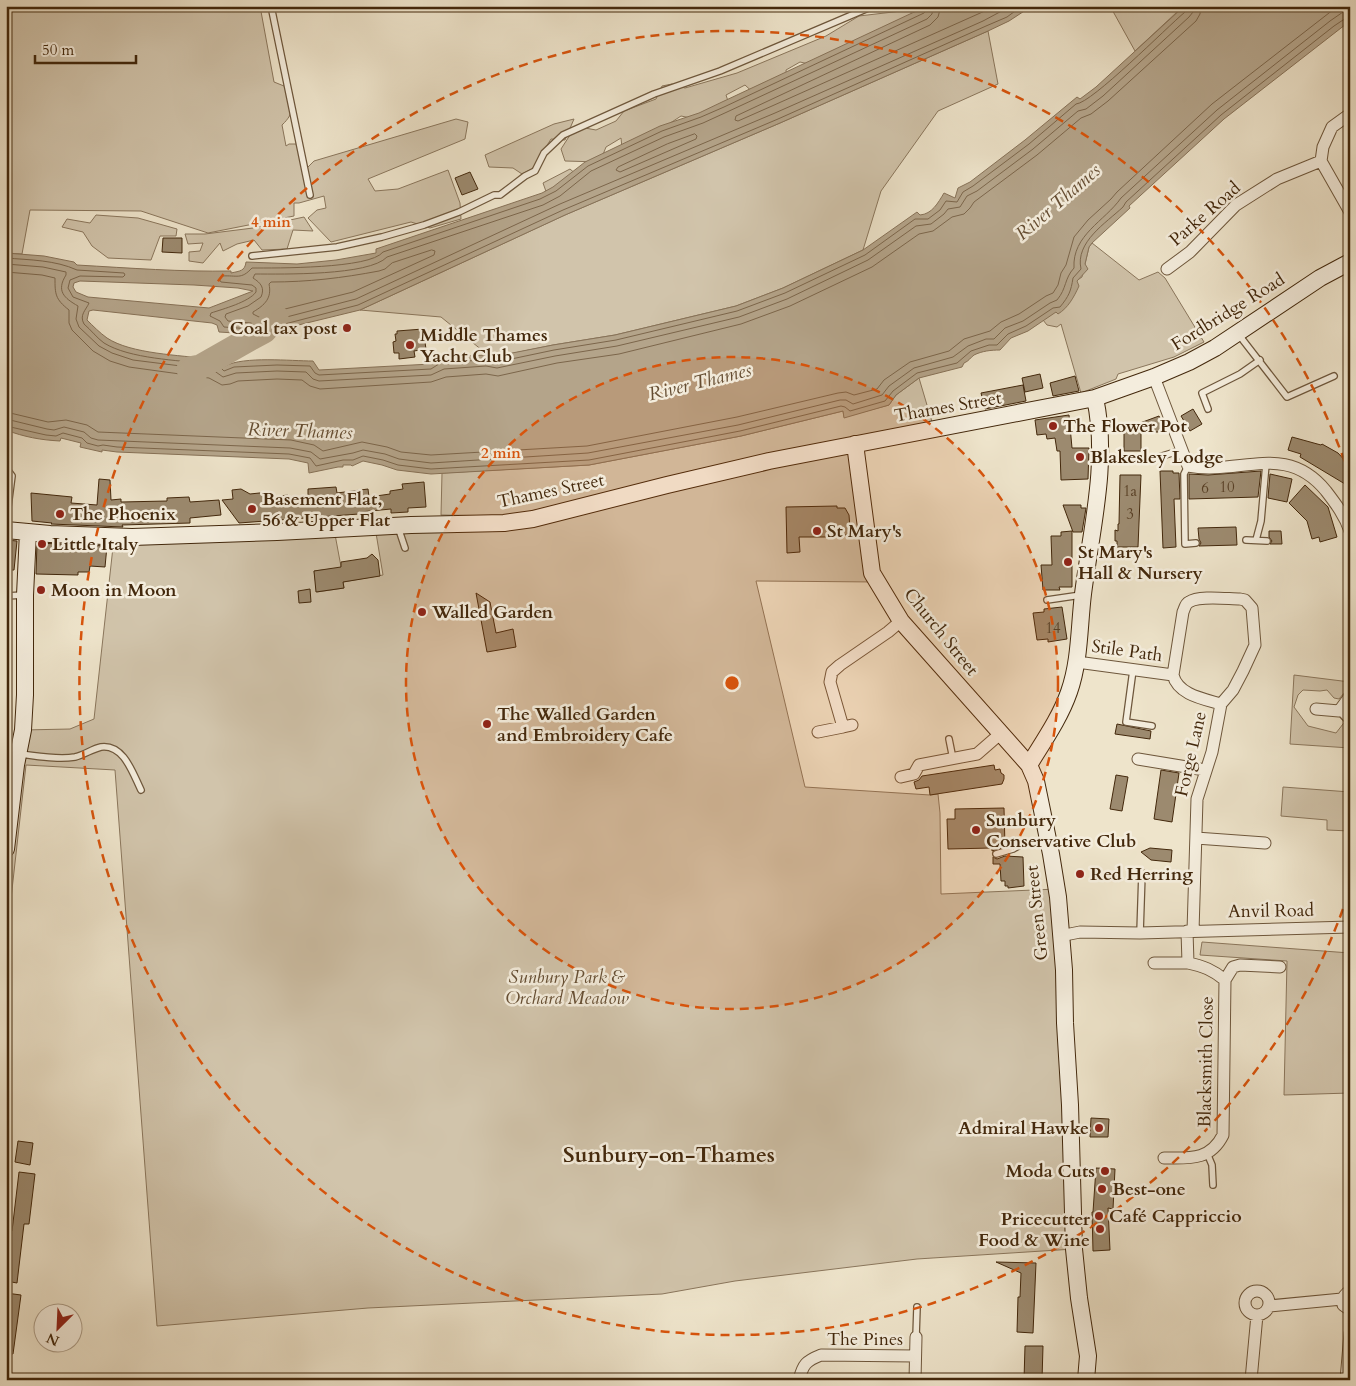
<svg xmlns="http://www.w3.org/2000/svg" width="1356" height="1386" viewBox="0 0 1356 1386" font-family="Cardo,serif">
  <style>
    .green { fill: #d1c4ab; stroke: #8a765c }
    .water { fill: #b4a48a; stroke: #877258; fill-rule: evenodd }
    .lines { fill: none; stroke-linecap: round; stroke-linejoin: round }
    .shore { stroke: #7c664b; stroke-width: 1 }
    .river { stroke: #b4a48a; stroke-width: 25 }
    .building { fill: #9c8a6f; stroke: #43280c }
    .lane-casing { stroke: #6e573c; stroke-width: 8 }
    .street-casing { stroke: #6e573c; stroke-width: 13 }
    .secondary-casing { stroke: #43280c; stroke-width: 18 }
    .lane { stroke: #f4eddd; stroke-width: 5.5 }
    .street { stroke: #f4eddd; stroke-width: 11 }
    .secondary { stroke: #f4eddd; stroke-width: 16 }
    .ring { fill: none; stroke: #d8540c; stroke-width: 2.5; stroke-dasharray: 9 6 }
    .poi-dot { fill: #8f2418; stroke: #f4eddd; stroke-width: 2 }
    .labels { text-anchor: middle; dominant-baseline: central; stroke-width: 5; stroke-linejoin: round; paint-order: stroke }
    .number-label { font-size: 15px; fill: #594025 }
    .street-label { font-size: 18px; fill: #43280c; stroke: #f4eddd }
    .poi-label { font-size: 18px; font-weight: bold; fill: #43280c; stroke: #f4eddd; text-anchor: start }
    .park-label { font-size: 18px; font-style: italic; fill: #664f34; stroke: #f4eddd }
    .water-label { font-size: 19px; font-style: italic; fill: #654d32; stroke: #f4eddd }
    .district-label { font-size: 22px; font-weight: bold; fill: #43280c; stroke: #f4eddd }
    .centre { fill: #d8540c; stroke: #f4eddd; stroke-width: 2.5 }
    .ring-label { font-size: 15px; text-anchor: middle; font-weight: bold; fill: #d8540c; stroke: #f4eddd; stroke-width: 5; stroke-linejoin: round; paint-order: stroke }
  </style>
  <rect width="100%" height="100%" fill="#eee4cb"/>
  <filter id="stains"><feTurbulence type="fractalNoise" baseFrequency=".004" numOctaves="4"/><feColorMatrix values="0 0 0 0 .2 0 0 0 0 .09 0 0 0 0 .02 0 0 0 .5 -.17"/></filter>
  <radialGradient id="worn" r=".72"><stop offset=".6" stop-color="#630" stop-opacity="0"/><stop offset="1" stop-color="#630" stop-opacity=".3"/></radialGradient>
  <path class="green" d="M6,6H260L274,82L289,88C292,104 296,112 282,125L286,146L289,144H301L307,168L314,161L456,119L468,122L465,139L368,179L375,191L398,189L448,170L460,203L461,219L430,228L411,222L331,242L308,218L317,210L326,208L324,196L299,203H294V216L208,233L141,211L30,210L22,254L6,253Z
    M1110,6H1187L1177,12L1135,51Z
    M910,10L915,21L822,67L800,62L786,70L787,83L759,98L745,85L726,95L730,107L701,120L681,116L655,133L622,148L621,138L606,147L600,162L565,161L561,149L570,135L585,128L596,130L616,121L624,111L656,99L662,86L672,84L685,88L737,73L826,36L859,16Z
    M988,31L998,84L938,111L881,191L863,250L783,288L736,306L615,335L553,345L495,357L488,355L441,317L360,310L565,215L780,123Z
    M574,119L565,140L551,139L533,168L522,174L513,168L489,167L485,155L554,124Z
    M570,169L577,175L548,197L543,183Z
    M96,215L138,218L177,229L176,236H160L151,260L108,258L92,246L83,232L62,227L67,219L90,223Z
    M304,217L313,231L293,230L287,249L262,250L254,240L237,244L223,251L220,243L203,263L189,261V252L200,251L203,243L188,244L185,234H205L253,228Z
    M1092,243L1139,280L1158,272L1165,278L1204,342L1174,357L1118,374L1116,379L1081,393L1061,324L1057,327L1047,325L1035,310L1082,277L1089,247Z
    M919,378L932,422L666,480L510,516L441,515L442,473L589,465L741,436L843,411L844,417L889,405L896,395Z
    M855,444L877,582L756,581L805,787L930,795L938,794L940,813L941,894L1057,889L1074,1249L917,1259L735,1281L662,1294L368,1308L157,1326L115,770L26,765L6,943V887L23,730L70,729L94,719L114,538L334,529L342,572L331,569L314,571L317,592L344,588L343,582L383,575L375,527L504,523Z
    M1294,675L1350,682V686L1339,699L1334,698L1327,690L1320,691L1303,690L1298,695L1294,707L1308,726L1336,733L1350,715V748L1290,744Z
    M1283,787L1350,792V831L1327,830V820L1281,816Z
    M1202,942L1350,953V1093L1284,1095L1287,961L1200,955Z"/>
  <path class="water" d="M927,6H1032L1009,21L988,31L780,123L565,215L360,310L278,330L255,344L250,336L251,334L219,332L217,325L212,323L93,310L89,311L87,320C93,326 100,333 107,338C131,354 180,355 209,359L218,355L225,366C244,356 291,361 313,361L319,370L431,364L441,357L488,355L495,357L493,363L495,364L497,356L553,345L615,335L736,306L783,288L863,250L917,212L920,215C932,214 938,203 944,193L955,198L958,188L970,182L1025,140L1077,97L1080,99L1096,87L1181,9L1186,6H1350V21L1224,119L1129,206L1130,208L1092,243L1089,247L1085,264L1088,269L1077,281L1079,286C1074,297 1068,308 1058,314L1056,312L1028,331L1011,338L1000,350C991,350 982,351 974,355C970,358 969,361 964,363L962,367L919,378L896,395L889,405L844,418L843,411L741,436L589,465L431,474L397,470L382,465L363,461L352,466L351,465H343V467H338L309,473L308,463L289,459L117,452L102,450V452L80,447L81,443L61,438L60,441C41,440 24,437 6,430V253L44,256L74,262L77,265C129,268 183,272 231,271V273C240,271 245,271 246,262L297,264L336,260L376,253V249L542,193L553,187L585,162L660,126L699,113L722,102ZM80,281L194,285L238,288L253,291L209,308L88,297L76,292L73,287L74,283Z"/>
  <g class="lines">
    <path class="shore" d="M927,6L926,11L924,13L724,107L701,117L662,131L588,166L556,191L540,199L383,252C370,269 275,268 252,268C241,280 237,275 222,276L219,279L221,282L252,285L256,288V292C249,302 223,309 211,313L210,316L220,321L224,327L251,329L258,337L277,326L358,305L563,210L778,119L986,26L1007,17L1022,6
      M933,6L932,14L927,19L727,112L703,123L664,137L591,171L560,196L543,205L387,257C369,276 282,274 255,274L253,278C261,283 265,288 261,297L248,306L226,314L225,317L228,321L251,323L260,328L275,320L356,299L560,204L775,113L983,21L1011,6
      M941,6L938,17L930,25L736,116L735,120L738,121L772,106L996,6
      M695,134L697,136L696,139L620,172L616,170L618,167L667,144Z
      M432,250L435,251L434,255L353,292L273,312L261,318L253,314V312C265,305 272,298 269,284L271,282C308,282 342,278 379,271L385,269L392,263Z
      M6,258C30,260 55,260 77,270L124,273L125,275L123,277L80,276L70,280L68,288L73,297L89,303C86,310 79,315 84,324C91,330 97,338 104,343C130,359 178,360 208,364L215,362L224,371L234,367L277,365L310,366L315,373L319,375L431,369L442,362L487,360L497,362L554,350L616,340L737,311L785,293L865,255L915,219H928L940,210L946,201L957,202L963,192L973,186L1029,144L1076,104C1092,103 1167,27 1185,12L1187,6
      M6,264L43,267L66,272V275C56,291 64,298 78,306L76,319L79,327L99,346L112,353L133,360L213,370L223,377L236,373L277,371L306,372L313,379L319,381L431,375L444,369L486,366L497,368L555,356L617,346L739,317L787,299L868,260L916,226L931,224L944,214L948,209L960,207L967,196L977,191L1033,149L1078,111L1086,109L1103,96L1189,17L1193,12V6
      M6,272L42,275L55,278C55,294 55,299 69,310V323L72,330L93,351L110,361L129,367L209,378L222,385L230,384L238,381L277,379L302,380L310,386L320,389L431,382L446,377L486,374L498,376L557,363L619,354L741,324L790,306L872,267L919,234L933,231L952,217L964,214L970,208L974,202L1037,155L1081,118L1091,114L1108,101L1196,21L1200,14L1201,6
      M6,412L48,422L66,420L87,425L98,432L291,440L314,445L323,451L362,442L387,447L401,452L431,455L587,446L737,417L838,393L846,392L854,395L877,389L884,380L910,362L949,351L964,339L990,331L1001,322L1019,314L1046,296L1053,293L1058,285L1061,273L1066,265L1074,237L1088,220L1111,199L1117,192L1212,104L1338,6
      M6,419L47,429L54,430L64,427L84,432L91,438L98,440L290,448L311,452L320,459L353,453L363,450L385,454L399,459L431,463L588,453L738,425L840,400H846L853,404L882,395L889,386L914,368L953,357L968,346L986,339H994L1005,328L1023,321L1050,303L1057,300C1067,288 1064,279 1074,268C1072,235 1105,221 1121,198L1217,110L1330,21L1343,12L1350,11
      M6,426L46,435L56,436L63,433L82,438L87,443L98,446L103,445L117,447L289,454L310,458L316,466L343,460H353L363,456L383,460L398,465L431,469L589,460L740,431L841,406L845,407L850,411L885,401L893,391L917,373L957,363L971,351L989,345H997L1008,334L1026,326L1053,308L1060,307C1069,296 1071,291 1073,278L1081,269C1075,242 1106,223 1123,207L1126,202L1221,115L1334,26L1346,18L1350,17"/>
    <path class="river" d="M189,369L200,367L251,338L264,331L276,317"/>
  </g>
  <path class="building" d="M470,172L478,189L462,195L455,178Z
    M163,238H182V253L162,252Z
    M423,329L426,349L414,351L415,357L399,359V353H394L393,342L396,341L395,334H397V331Z
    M1040,374L1043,388L1025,392L1022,378Z
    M1075,376L1079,391L1053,396L1050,383Z
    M1023,385L1026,401L985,409L981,393Z
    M1193,409L1202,424L1190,431L1181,416Z
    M1069,415L1072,448H1089L1088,479L1061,480L1060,451H1057L1055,438L1047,439L1046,434L1037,435L1035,420Z
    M1159,416L1166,432H1142L1141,428V451H1124V432L1141,426L1140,423Z
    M1292,437L1321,445L1322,444L1338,453L1350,466V487L1300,457L1301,454L1288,450Z
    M1160,471H1173V473H1179L1180,499H1174L1176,547L1163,548Z
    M1261,471L1258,497L1189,499V474L1208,475Z
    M1270,474L1292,479L1287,502L1268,498Z
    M1120,475H1141L1138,547H1117V541H1115V530L1118,531V524H1119Z
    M99,479L110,480L111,500L121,499V502L167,501V498L189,497L190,502L219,500L221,515L190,518V523L122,525L123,527L51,524L52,523L32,521L31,493L72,497L71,503L97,505Z
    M424,482L426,507L408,508V512L391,513V509L360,512L359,514L239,523L222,500L233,499L232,490L241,489L250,494L269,492V494H272V497L288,495V499L308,496V489L336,487L337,493L368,489L369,497L390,494V491L403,489L402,484Z
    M1305,485L1328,507L1337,537L1320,542L1319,537L1312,539L1307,521L1289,503Z
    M1063,505H1081V508H1086L1082,532H1073Z
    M837,506V508H845L849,515L850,528L847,535H838V537H799L800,552L787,553L786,507Z
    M1236,527L1237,545L1199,546L1201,543L1199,539L1198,528Z
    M1072,531V587H1059L1060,590H1043L1041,565H1052L1051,536H1061V532Z
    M1269,531H1281L1282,544H1270L1272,541L1269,537Z
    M6,540L17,541L14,570H6Z
    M37,543L107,546L105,567L90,566L89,572H78V575L36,574Z
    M372,554L378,560L380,576L343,582L344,588L316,592L314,571L341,567V562L367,558Z
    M310,589L311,602L299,603L298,591Z
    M476,593L490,602L496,633L513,629L516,647L487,652Z
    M1062,607L1067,639L1048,642V639L1037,640L1033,613L1044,612V609Z
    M1117,724L1151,731L1150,739L1115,734Z
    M994,765L995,770L1000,769L1001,773L1004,775V779L1002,784L930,795L929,787L916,789L914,782L919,780L922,776Z
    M1161,770L1179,773L1172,822L1154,819Z
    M1116,775L1128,777L1122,811L1110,809Z
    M1004,808L1005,847L992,851V848L948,849L947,819H955V809Z
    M1150,848L1172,850L1171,862L1151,860L1141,852Z
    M1005,856L1023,857L1024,886L1008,888V886H1005V881H1001L1000,864H993V857L997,859Z
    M1091,1118L1109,1119L1108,1137H1090Z
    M18,1141L33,1143L30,1165L15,1162Z
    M1096,1168L1115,1169L1113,1209L1108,1208L1110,1250L1093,1251L1092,1212H1093Z
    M19,1172L35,1174L29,1224H24L17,1283L6,1281V1245L8,1231H12Z
    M996,1262L1036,1263L1033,1333L1017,1332L1018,1297H1020L1021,1273Z
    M6,1293L21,1295L13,1354L6,1353Z
    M1025,1346H1043L1042,1380H1024Z"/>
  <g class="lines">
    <g class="lane-casing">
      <path id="lane" d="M271,6L310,195
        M252,256L337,247L382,237L424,225L459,212L494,195H500L525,176L535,171L544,153L563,135L654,94L720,71L873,6
        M1239,335L1287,397L1334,376
        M1208,409L1202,393L1240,374L1260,360
        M1108,460L1152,459L1182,450
        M1188,466L1184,474L1185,544L1196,543
        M6,468L12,476L6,522
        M398,527L405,548
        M1246,540L1267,541
        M1256,540L1261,521L1266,464
        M6,596L24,595
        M1047,600L1081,595
        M1133,670L1126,722L1152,726
        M1339,711L1350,723
        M949,739L953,759
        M20,754C38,756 57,760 75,757C84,755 92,749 101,747C124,744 133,774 141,790
        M996,854L1013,849L1025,842L1046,843
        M1140,933L1142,873
        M1207,1153L1212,1165L1213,1185
        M916,1337L917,1307"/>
    </g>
    <g class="street-casing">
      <path id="street" d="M1321,161L1350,212
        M1167,269L1190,252L1236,205L1277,179L1321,161L1323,147L1332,127L1350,114
        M1154,377L1188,466C1240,476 1285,441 1326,491C1336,504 1345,516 1350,531
        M1077,662L1173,675L1183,612C1185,608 1185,604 1189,602C1199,595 1228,599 1240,599L1245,600L1252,608L1255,645L1243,671L1233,690L1221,704L1212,752L1197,799L1193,931
        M1173,675C1178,695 1204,699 1221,704
        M1316,709L1339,711L1350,696
        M852,725L843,727L830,682L832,672L840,665L888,632L901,621
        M818,732L843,727
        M1138,759L1205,770
        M901,777L914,774L919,765L977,754L1000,734
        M1196,838L1265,843
        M1060,936L1080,932L1140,933L1350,927
        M1154,963H1188L1187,931
        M1225,980L1233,967L1240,965L1280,967
        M1164,1158C1189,1158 1210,1161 1223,1135L1225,980C1213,970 1203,966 1188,963
        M1350,1291C1344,1294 1342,1298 1343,1305L1350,1310
        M1245 1303a12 12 0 1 1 24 0a12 12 0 1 1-24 0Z
        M1269,1306L1342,1299
        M799,1380C803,1364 806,1361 821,1355L915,1356
        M915,1380L916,1337
        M1251,1380L1257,1315
        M1346,1380L1350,1333"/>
    </g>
    <g class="secondary-casing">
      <path id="secondary" d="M855,444L872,573L901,621L1029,765L1036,781L1051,854L1058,897L1064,970L1065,1023L1070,1105L1074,1249L1079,1298L1088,1356L1086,1380
        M6,530L50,534L132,537L277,532L411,525L504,523L533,519L667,485L769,461L1095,398L1154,377L1189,362L1215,348L1320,278L1350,262
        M1029,765C1043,742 1060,718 1069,692C1080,661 1079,627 1083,594C1091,530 1109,463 1095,398
        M6,849L16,765L23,730L25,695V595L28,532"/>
    </g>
    <use href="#lane" class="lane"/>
    <use href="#street" class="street"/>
    <use href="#secondary" class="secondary"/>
  </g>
  <circle cx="732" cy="683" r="326" fill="#d8540c" fill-opacity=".12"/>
  <g class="ring">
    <circle cx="732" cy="683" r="326"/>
    <path d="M1348 895A652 652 0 1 1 1348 471"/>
  </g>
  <g class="poi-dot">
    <circle cx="347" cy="328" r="5"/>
    <circle cx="410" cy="345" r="5"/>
    <circle cx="1053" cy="426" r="5"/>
    <circle cx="1080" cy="457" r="5"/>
    <circle cx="252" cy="509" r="5"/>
    <circle cx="60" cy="514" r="5"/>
    <circle cx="817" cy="531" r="5"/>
    <circle cx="42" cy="544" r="5"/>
    <circle cx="1068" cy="562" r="5"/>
    <circle cx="41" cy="590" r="5"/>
    <circle cx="422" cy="612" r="5"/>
    <circle cx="487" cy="724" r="5"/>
    <circle cx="976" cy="830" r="5"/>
    <circle cx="1080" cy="874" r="5"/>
    <circle cx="1099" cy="1128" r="5"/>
    <circle cx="1105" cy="1171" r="5"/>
    <circle cx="1102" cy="1189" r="5"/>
    <circle cx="1099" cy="1216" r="5"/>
    <circle cx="1100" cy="1229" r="5"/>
  </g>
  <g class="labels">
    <g class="number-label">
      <text x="1227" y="487">10</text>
      <text x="1205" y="488">6</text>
      <text x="1130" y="491">1a</text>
      <text x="1130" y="514">3</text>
      <text x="1053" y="628">14</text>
    </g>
    <g class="street-label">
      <text transform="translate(1205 214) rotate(-41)">Parke Road</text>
      <text transform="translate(1228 312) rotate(-32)">Fordbridge Road</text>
      <text transform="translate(948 407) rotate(-10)">Thames Street</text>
      <text transform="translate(551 491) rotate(-12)">Thames Street</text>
      <text transform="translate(941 632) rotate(51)">Church Street</text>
      <text transform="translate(1127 651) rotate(8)">Stile Path</text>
      <text transform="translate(1191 754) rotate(-77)">Forge Lane</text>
      <text transform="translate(1271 911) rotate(-1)">Anvil Road</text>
      <text transform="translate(1037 913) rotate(-96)">Green Street</text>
      <text transform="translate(1206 1062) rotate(-89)">Blacksmith Close</text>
      <text x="865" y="1339">The Pines</text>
    </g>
    <g class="poi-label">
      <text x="337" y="328" text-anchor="end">Coal tax post</text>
      <text x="420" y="335">Middle Thames<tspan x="420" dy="21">Yacht Club</tspan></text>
      <text x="1063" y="426">The Flower Pot</text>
      <text x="1090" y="457">Blakesley Lodge</text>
      <text x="262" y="499">Basement Flat,<tspan x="262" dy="21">56 &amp; Upper Flat</tspan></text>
      <text x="70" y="514">The Phoenix</text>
      <text x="827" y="531">St Mary's</text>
      <text x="52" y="544">Little Italy</text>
      <text x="1078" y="552">St Mary's<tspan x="1078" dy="21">Hall &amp; Nursery</tspan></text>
      <text x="51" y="590">Moon in Moon</text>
      <text x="432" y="612">Walled Garden</text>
      <text x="497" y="714">The Walled Garden<tspan x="497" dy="21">and Embroidery Cafe</tspan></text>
      <text x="986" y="820">Sunbury<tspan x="986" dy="21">Conservative Club</tspan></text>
      <text x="1090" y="874">Red Herring</text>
      <text x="1089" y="1128" text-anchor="end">Admiral Hawke</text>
      <text x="1095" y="1171" text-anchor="end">Moda Cuts</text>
      <text x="1112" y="1189">Best-one</text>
      <text x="1109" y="1216">Café Cappriccio</text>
      <text x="1090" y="1219" text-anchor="end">Pricecutter<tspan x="1090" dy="21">Food &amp; Wine</tspan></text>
    </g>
    <g class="park-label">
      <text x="567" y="977">Sunbury Park &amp;<tspan x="567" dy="21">Orchard Meadow</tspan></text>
    </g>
    <g class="water-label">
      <text transform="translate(1058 202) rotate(-41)">River Thames</text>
      <text transform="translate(700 382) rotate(-14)">River Thames</text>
      <text transform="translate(300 431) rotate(2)">River Thames</text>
    </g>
    <g class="district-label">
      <text x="669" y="1155">Sunbury-on-Thames</text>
    </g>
  </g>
  <circle cx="732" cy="683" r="8" class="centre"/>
  <g class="ring-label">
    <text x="271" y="227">4 min</text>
    <text x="501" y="458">2 min</text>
  </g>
  <rect width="1356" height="1386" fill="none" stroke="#eee4cb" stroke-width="25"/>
  <rect x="8" y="8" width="1341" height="1371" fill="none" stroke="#43280c" stroke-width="2.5"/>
  <rect x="12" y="12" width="1331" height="1361" fill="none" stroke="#43280c"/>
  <g transform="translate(58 1328) rotate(204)"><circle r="24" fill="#f4eddd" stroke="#ad9e89"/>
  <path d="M0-4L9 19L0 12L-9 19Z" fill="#8f2418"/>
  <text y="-8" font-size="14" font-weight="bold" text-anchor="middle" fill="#43280c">N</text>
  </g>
  <path d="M35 55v8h101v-8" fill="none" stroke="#43280c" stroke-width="2.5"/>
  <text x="42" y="55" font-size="15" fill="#43280c" stroke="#f4eddd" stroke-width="4" paint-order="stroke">50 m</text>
  <rect width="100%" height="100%" filter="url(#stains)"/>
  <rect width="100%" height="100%" fill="url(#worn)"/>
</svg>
